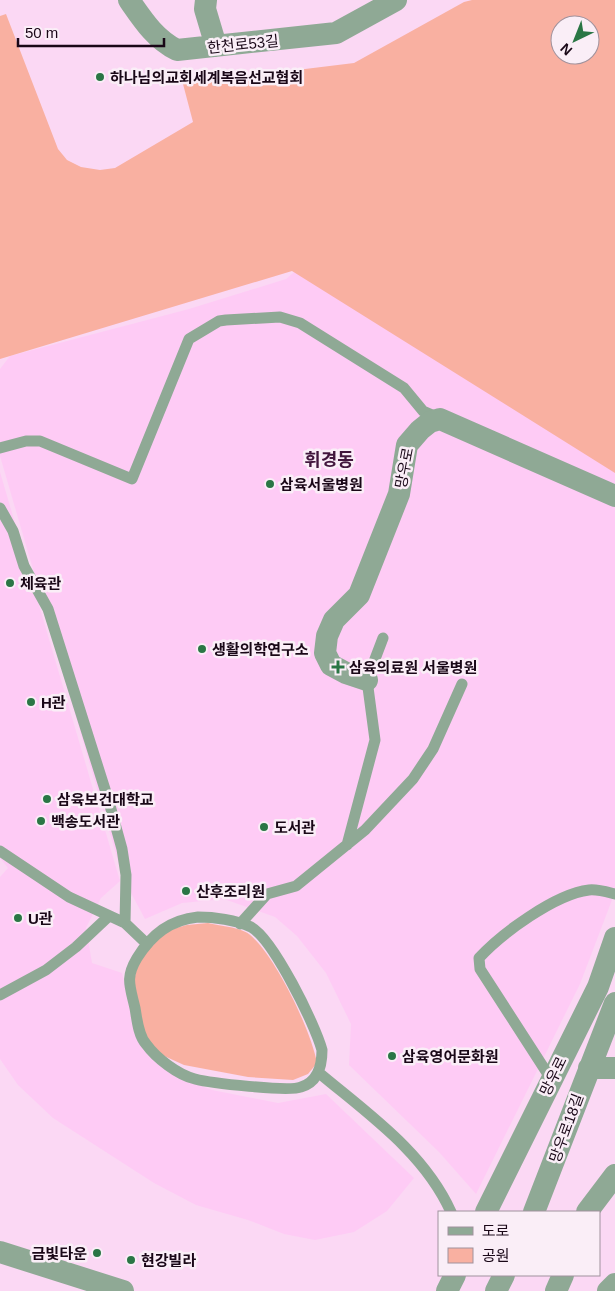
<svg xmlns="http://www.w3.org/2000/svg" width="615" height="1291" viewBox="0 0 615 1291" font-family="Arial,'Noto Sans KR',sans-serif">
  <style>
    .built { fill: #fecbf5 }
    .green { fill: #f9b0a1; fill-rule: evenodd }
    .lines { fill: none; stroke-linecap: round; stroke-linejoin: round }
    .lane { stroke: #8fa995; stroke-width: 11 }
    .street { stroke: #8fa995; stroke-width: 22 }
    .poi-dot { fill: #2a7645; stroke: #faeef7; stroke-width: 2 }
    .labels { text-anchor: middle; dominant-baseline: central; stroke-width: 5; stroke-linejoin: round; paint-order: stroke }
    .street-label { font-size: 15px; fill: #190717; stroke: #faeef7 }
    .poi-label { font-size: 15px; font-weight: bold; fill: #190717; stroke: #faeef7; text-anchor: start }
    .quarter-label { font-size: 18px; font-weight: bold; fill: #42163d; stroke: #faeef7 }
  </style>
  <rect width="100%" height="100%" fill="#fbd8f4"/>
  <path class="built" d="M437,150L615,220V892L580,984L476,1194L439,1152L349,1065L351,1024L326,973L297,936L275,917L224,899L182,903L145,919L123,878L0,456V369L10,356L189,309L286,279Z
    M0,472L120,881L101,898L86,928L92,963L122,973L140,1045L180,1078L212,1090L278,1103L326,1094L414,1178L387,1211L354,1232L315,1240L284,1234L248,1220L196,1205L154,1183L53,1118L18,1085L0,1059V877L8,868L0,858Z"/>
  <path class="green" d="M472,0H615V473L292,271L0,359V16L6,14L58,149L67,160L81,167L100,170L115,168L193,122L183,84L354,63L464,2ZM560,25H590V55H560Z
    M208,923C219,926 240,927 249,934C275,955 311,1030 317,1063L308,1074L293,1080L248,1077L184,1065L162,1055L145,1036L134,981L138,962L165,931L187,925Z"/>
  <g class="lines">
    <path class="lane" d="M0,448L26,441H40L132,479L189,339L219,321L226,320L280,317L300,323L404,388L423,411L439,418
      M0,508L13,531L24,566L48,609L109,802L122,849L126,875L125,923L146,943
      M347,845L375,740L367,680L383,638
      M0,851L69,897L125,923
      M198,917C214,917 236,920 251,927C273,939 315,1024 322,1050C322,1065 318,1082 301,1087C289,1092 210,1083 195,1079C178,1075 156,1058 146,1044C138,1035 137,1019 135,1008C130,986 125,978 137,958C152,934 170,920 198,917Z
      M240,924L267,894L296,886L365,830L413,779L433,749L462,684
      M0,995L46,970L76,947L109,916
      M318,1072C368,1114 424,1152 451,1212
      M551,1079L480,969L479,958C501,934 555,894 589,890C597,889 607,892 615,894"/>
    <path class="street" d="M129,0C143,20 155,39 177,50L336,33L396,0
      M206,0L205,9L216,46
      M367,680L346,673L331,665L325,653L327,636L334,620L359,595L399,494L407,445L420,430L430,422L440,419L615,496
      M589,1068H615
      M486,1212L598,987L615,938
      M534,1212L615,1003
      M587,1212L615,1175
      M0,1252L123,1291
      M447,1291L455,1275
      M496,1291L504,1275
      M556,1291L563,1275
      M608,1291L615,1284"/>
  </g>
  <g class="poi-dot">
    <circle cx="100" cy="77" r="5"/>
    <circle cx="270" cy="484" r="5"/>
    <circle cx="10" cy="583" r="5"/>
    <circle cx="202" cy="649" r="5"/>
    <path d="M335.5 659.5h5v5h5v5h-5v5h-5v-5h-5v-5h5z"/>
    <circle cx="31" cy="702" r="5"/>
    <circle cx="47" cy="799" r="5"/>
    <circle cx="41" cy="821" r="5"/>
    <circle cx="264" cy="827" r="5"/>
    <circle cx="186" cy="891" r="5"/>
    <circle cx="18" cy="918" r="5"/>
    <circle cx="392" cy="1056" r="5"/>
    <circle cx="97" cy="1253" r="5"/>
    <circle cx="131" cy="1260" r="5"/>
  </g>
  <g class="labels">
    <g class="street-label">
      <text transform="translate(243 44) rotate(-6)">한천로53길</text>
      <text transform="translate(404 468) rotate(-79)">망우로</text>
      <text transform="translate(553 1076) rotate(-64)">망우로</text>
      <text transform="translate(566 1128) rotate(-70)">망우로18길</text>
    </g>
    <g class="poi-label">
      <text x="110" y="77">하나님의교회세계복음선교협회</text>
      <text x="280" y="484">삼육서울병원</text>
      <text x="20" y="583">체육관</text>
      <text x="212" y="649">생활의학연구소</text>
      <text x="349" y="667">삼육의료원 서울병원</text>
      <text x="41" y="702">H관</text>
      <text x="57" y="799">삼육보건대학교</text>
      <text x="51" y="821">백송도서관</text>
      <text x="274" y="827">도서관</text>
      <text x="196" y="891">산후조리원</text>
      <text x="28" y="918">U관</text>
      <text x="402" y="1056">삼육영어문화원</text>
      <text x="87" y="1253" text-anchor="end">금빛타운</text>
      <text x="141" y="1260">현강빌라</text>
    </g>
    <g class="quarter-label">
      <text x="329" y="460">휘경동</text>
    </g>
  </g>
  <rect x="438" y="1211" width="162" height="65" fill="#faeef7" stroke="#a0929d"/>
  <rect x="448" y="1227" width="25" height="8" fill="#8fa995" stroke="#a0929d"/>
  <text x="482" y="1236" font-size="15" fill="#190717">도로</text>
  <rect x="448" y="1248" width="25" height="15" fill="#f9b0a1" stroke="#a0929d"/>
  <text x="482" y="1261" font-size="15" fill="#190717">공원</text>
  <g transform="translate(575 40) rotate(223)"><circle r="24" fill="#faeef7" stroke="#a0929d"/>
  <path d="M0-4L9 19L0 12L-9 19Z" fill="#2a7645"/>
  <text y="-8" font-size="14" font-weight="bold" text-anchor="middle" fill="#190717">N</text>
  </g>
  <path d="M18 38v8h146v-8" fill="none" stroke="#190717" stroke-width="2.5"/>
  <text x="25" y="38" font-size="15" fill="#190717" stroke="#faeef7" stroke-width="4" paint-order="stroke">50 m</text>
</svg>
